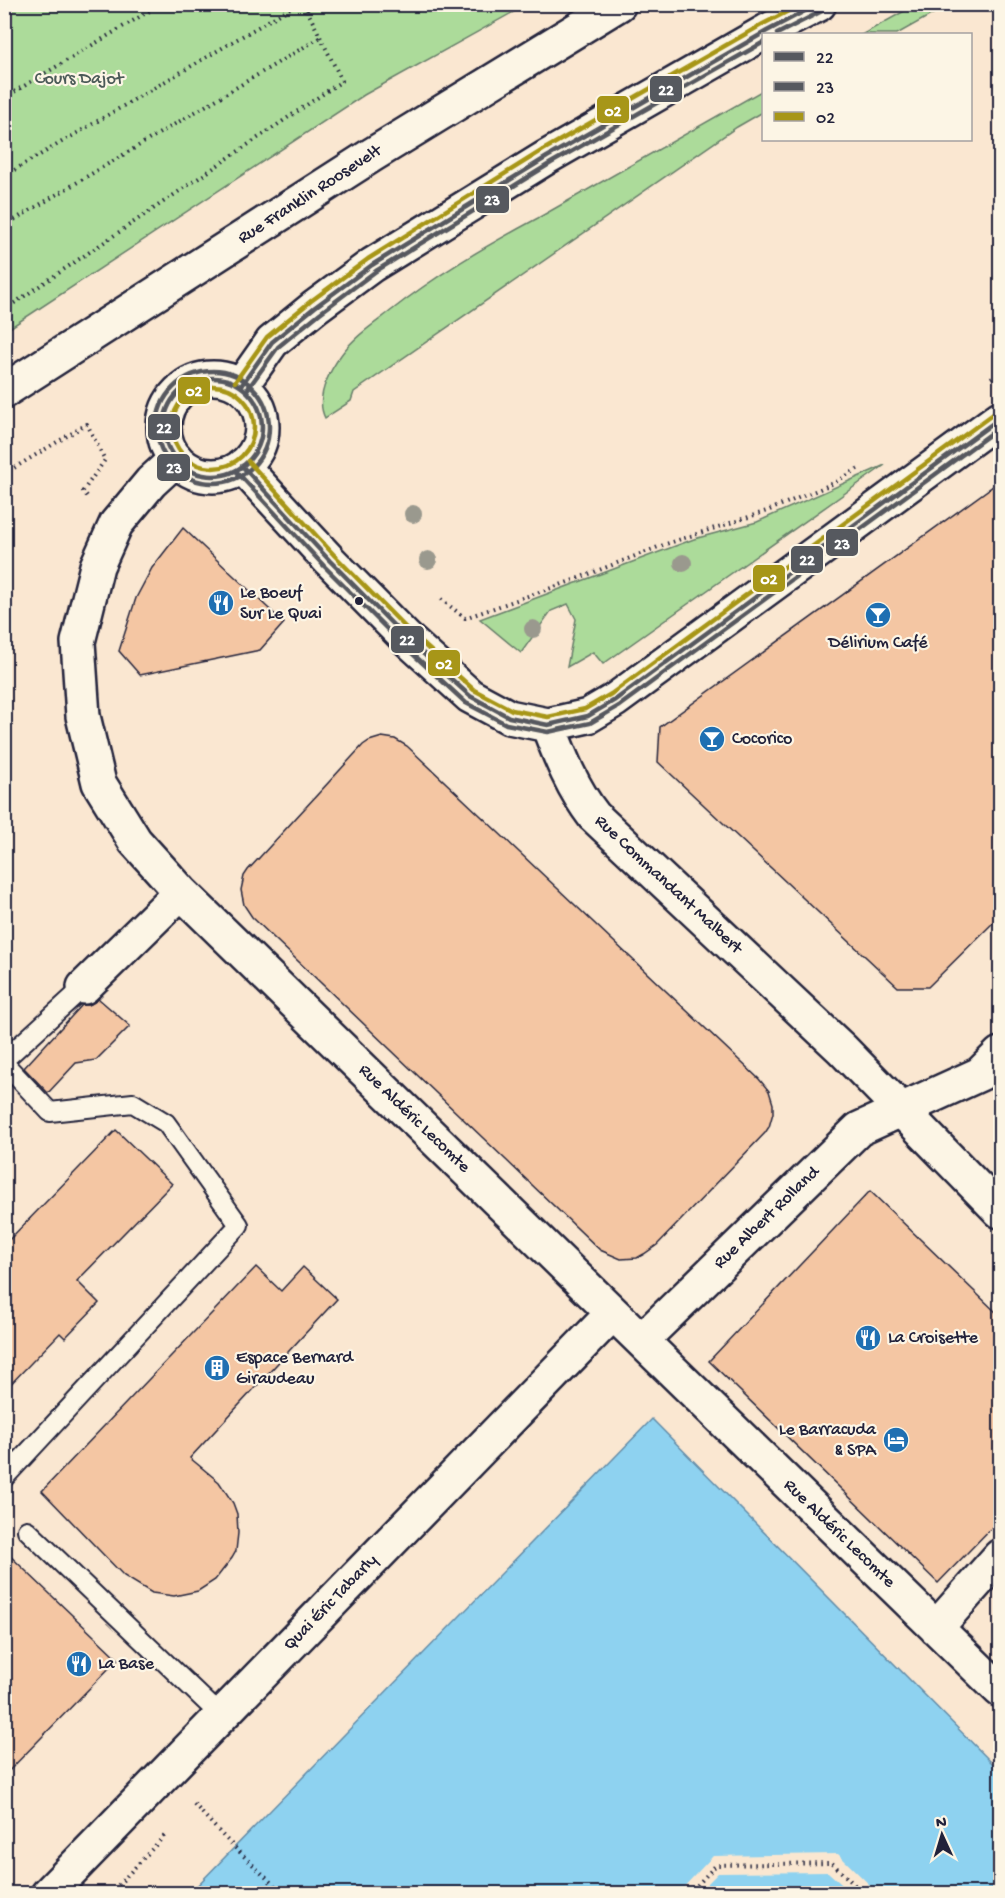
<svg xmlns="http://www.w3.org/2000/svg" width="1005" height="1898" viewBox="0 0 1005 1898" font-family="'Gochi Hand',sans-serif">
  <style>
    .green { fill: #acdb9a; stroke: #677e6a; stroke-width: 1.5 }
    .water { fill: #8ed2f0; stroke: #638ca8; stroke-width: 1.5 }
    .pier { fill: #fae7d1 }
    .building { fill: #f4c6a3; stroke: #22223b; stroke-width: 1.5 }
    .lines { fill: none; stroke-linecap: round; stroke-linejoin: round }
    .service-casing { stroke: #22223b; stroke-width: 22 }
    .minor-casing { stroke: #22223b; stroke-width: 38 }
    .tertiary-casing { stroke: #22223b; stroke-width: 38 }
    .secondary-casing { stroke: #22223b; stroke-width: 38 }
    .path { stroke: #22223b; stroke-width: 4; stroke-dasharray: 1.5 4.5; stroke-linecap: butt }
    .service { stroke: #fcf5e5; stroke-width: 18 }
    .minor { stroke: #fcf5e5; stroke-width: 33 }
    .tertiary { stroke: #fcf5e5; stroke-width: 33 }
    .secondary { stroke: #fcf5e5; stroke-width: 33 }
    .bus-1-casing { stroke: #fcf5e5; stroke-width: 9 }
    .bus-2-casing { stroke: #fcf5e5; stroke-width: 9 }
    .bus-3-casing { stroke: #fcf5e5; stroke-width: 9 }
    .bus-1 { stroke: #56595f; stroke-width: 4.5 }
    .bus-2 { stroke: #56595f; stroke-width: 4.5 }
    .bus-3 { stroke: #a79618; stroke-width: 4.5 }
    .tree { fill: #9a998e }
    .bus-dot { fill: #22223b; stroke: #fcf5e5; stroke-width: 2 }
    .labels { text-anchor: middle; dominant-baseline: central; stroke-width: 4.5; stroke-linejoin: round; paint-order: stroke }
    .park-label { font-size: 18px; fill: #4b5a58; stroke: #fcf5e5 }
    .street-label { font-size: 18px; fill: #22223b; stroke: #fcf5e5 }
    .poi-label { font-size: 18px; fill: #22223b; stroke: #fcf5e5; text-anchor: start }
    .line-badge { stroke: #fcf5e5; stroke-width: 2 }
    .badge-label { font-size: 16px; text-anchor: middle; font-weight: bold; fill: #fff }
  </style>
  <rect width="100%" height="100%" fill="#fae7d1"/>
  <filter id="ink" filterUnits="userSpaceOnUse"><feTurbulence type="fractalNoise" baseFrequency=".0167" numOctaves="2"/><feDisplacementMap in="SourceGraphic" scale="12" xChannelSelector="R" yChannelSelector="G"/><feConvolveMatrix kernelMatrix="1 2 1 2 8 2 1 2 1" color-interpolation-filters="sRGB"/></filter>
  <g filter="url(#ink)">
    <path class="green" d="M917,4L949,5L897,34H863Z
      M11,5V4L526,5L364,95L5,331L4,8Z
      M763,90V112L737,127L354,392L351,401L325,418C315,398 329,372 341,355C353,338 372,325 388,313C436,275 484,247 538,218C613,176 688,133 763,90Z
      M885,465L603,664L593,652L567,667L576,619L568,604L551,611L521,653L480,619L694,539L757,522Z"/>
    <path class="water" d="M652,1419L1000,1771V1893L189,1894Z"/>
    <path class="pier" d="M838,1854L878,1893H851L828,1872L718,1873L698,1893H678L713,1856Z"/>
    <path class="building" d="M1000,481V916L928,987H898L658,762L660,727Z
      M183,528L284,623L260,650L140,675L119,651L136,598L152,568Z
      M382,737L395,739L407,746L759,1079L769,1091L773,1104V1113L769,1127L765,1133L657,1245L644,1254L637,1258L621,1259L600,1250L252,917L244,905L241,890L244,876L248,870L363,745L369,741Z
      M99,999L130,1026L96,1060L76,1063L48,1093L24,1068L82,1005H89Z
      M116,1130L172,1184L77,1281L99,1303L65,1338L60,1333L4,1391V1245Z
      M870,1191L1000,1316V1519L938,1583L709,1361Z
      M256,1267L281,1291L303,1267L337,1299L190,1458L219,1482L233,1503L237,1514L238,1533L236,1551L232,1558L215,1580L198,1591L174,1596L152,1593L124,1576L42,1491Z
      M4,1550L118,1659L4,1776Z"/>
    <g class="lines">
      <g class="service-casing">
        <path id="service" d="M4,1060L84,987
          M4,1063L50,1112L133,1103L166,1123L239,1225L4,1478
          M27,1530L221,1716"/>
      </g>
      <g class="minor-casing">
        <path id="minor" d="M176,459L151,482L116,524L97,566L78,642L83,716L99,783L135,841L181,892L1000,1690
          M84,987L181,892
          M642,1340L859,1129L980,1074L1000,1054
          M936,1628L1000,1556
          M48,1894L613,1313"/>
      </g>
      <g class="tertiary-casing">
        <path id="tertiary" d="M164 427a49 49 0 1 1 98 0a49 49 0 1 1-98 0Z
          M241,386L272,342L315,307L372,265L547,157L767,31L819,4
          M242,466L330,561L406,638L470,696L509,717L548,725L588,716L615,700L1000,418
          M548,725C560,757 573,789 594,816L842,1049L1000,1211"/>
      </g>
      <g class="secondary-casing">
        <path id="secondary" d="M4,391L372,155L619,4"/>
      </g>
      <path class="path" d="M4,98L161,4
        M4,176L297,4
        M4,226L321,37
        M4,310L342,81L304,4
        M991,378L1000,372
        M4,474L87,424L105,460L83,491L87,496
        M441,599L465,618L571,581L666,544L767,511L834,483L859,468
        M194,1804L224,1837L283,1894
        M110,1894L167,1833
        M689,1894L716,1865L832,1863L864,1894"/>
      <use href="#service" class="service"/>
      <use href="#minor" class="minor"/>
      <use href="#tertiary" class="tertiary"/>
      <use href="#secondary" class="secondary"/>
      <g class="bus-1-casing">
        <path id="bus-1" d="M164 427a49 49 0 1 1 98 0a49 49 0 1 1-98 0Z
          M241,386L272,342L315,307L372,265L547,157L767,31L818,4
          M242,466L330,561L406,638L470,696L509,717L548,725L588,716L615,700L1000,418"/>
      </g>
      <g class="bus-2-casing">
        <path id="bus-2" d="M777,34L822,11
          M157 427a56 56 0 1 1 112 0a56 56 0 1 1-112 0Z
          M247,390L278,347L320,313L376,271L551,163L764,42
          M236,471L324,566L401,643L466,703L506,724L548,732L590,723L619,706L1000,427"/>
      </g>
      <g class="bus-3-casing">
        <path id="bus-3" d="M235,382L267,337L311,301L368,259L543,150L763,24L802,4
          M172 427a41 41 0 1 1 82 0a41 41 0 1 1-82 0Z
          M248,461L335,556L411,633L474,690L512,710L548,717L585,709L611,694L996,412"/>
      </g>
      <use href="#bus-1" class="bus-1"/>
      <use href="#bus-2" class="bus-2"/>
      <use href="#bus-3" class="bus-3"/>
    </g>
    <g class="tree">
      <circle cx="413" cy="514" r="9"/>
      <circle cx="428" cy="560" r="9"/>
      <circle cx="683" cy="563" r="9"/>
      <circle cx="533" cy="629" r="9"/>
    </g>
  </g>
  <defs>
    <g id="restaurant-disc" transform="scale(1.35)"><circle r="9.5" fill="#1f6fb2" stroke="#fcf5e5"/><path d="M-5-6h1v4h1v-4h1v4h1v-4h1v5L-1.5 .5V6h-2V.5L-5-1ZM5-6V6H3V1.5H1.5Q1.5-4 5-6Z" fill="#fff"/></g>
    <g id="bar-disc" transform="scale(1.35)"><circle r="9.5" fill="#1f6fb2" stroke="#fcf5e5"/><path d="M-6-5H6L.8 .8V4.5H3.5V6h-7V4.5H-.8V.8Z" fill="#fff"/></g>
    <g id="building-disc" transform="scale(1.35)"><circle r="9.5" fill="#1f6fb2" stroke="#fcf5e5"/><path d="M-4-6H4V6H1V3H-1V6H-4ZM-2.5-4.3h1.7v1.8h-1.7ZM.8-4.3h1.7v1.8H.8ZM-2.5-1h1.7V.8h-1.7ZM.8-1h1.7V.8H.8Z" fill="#fff"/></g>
    <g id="hotel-disc" transform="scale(1.35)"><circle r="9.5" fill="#1f6fb2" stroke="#fcf5e5"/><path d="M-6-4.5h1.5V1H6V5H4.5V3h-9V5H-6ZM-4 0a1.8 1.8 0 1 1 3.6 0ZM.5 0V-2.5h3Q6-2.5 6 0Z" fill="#fff"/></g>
  </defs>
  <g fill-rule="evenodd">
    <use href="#restaurant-disc" x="221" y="603"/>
    <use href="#bar-disc" x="878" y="615"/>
    <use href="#bar-disc" x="712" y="739"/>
    <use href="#restaurant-disc" x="868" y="1338"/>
    <use href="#building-disc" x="217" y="1368"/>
    <use href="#hotel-disc" x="896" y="1440"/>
    <use href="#restaurant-disc" x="79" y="1664"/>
  </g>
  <circle class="bus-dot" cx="359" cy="601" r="5"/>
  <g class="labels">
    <g class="park-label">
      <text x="79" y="79">Cours Dajot</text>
    </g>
    <g class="street-label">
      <text transform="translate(310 195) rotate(-33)">Rue Franklin Roosevelt</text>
      <text transform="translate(668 885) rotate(43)">Rue Commandant Malbert</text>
      <text transform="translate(414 1119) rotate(44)">Rue Aldéric Lecomte</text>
      <text transform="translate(767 1218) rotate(-44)">Rue Albert Rolland</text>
      <text transform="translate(839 1534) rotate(44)">Rue Aldéric Lecomte</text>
      <text transform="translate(331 1603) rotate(-46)">Quai Éric Tabarly</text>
    </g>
    <g class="poi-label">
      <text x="240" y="593">Le Boeuf<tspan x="240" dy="21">Sur Le Quai</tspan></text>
      <text x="878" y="643" text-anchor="middle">Délirium Café</text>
      <text x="732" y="739">Cocorico</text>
      <text x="888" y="1338">La Croisette</text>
      <text x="236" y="1358">Espace Bernard<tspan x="236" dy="21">Giraudeau</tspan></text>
      <text x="876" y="1430" text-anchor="end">Le Barracuda<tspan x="876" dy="21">&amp; SPA</tspan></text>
      <text x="98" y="1664">La Base</text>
    </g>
  </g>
  <g class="line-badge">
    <rect x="649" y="75" width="34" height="28" rx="6" fill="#56595f"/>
    <rect x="596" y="95" width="34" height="29" rx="6" fill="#a79618"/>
    <rect x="475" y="185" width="35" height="29" rx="6" fill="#56595f"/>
    <rect x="177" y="376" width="34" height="29" rx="6" fill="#a79618"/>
    <rect x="147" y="413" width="34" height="28" rx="6" fill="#56595f"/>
    <rect x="156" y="453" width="35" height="29" rx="6" fill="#56595f"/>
    <rect x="825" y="528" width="34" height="29" rx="6" fill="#56595f"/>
    <rect x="790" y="545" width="34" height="29" rx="6" fill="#56595f"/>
    <rect x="752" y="564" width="34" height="29" rx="6" fill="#a79618"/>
    <rect x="390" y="625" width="35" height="29" rx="6" fill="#56595f"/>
    <rect x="427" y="649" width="34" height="28" rx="6" fill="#a79618"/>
  </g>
  <g class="badge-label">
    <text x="666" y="95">22</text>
    <text x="613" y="116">02</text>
    <text x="492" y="205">23</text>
    <text x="194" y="396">02</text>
    <text x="164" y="433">22</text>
    <text x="174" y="473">23</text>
    <text x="842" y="549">23</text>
    <text x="807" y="565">22</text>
    <text x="769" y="584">02</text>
    <text x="407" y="645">22</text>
    <text x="444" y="669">02</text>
  </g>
  <rect width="1005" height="1898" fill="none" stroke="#fcf5e5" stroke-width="24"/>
  <rect x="12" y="12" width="981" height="1874" fill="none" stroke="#22223b" stroke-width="2" filter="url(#ink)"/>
  <rect x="762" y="33" width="210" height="108" fill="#fcf5e5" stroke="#a5a1a1" stroke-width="1.5"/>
  <rect x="774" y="52" width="30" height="9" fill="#56595f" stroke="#a5a1a1" stroke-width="1.5"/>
  <text x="816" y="63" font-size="18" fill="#22223b">22</text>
  <rect x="774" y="82" width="30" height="9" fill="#56595f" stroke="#a5a1a1" stroke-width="1.5"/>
  <text x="816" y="93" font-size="18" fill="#22223b">23</text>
  <rect x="774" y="112" width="30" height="9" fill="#a79618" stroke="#a5a1a1" stroke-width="1.5"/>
  <text x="816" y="123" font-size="18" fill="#22223b">02</text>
  <g transform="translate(942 1835) rotate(356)" stroke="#fcf5e5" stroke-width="4.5" paint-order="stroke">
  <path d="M0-4.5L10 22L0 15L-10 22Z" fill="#22223b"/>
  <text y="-9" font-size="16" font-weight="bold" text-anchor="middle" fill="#22223b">N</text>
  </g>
</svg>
